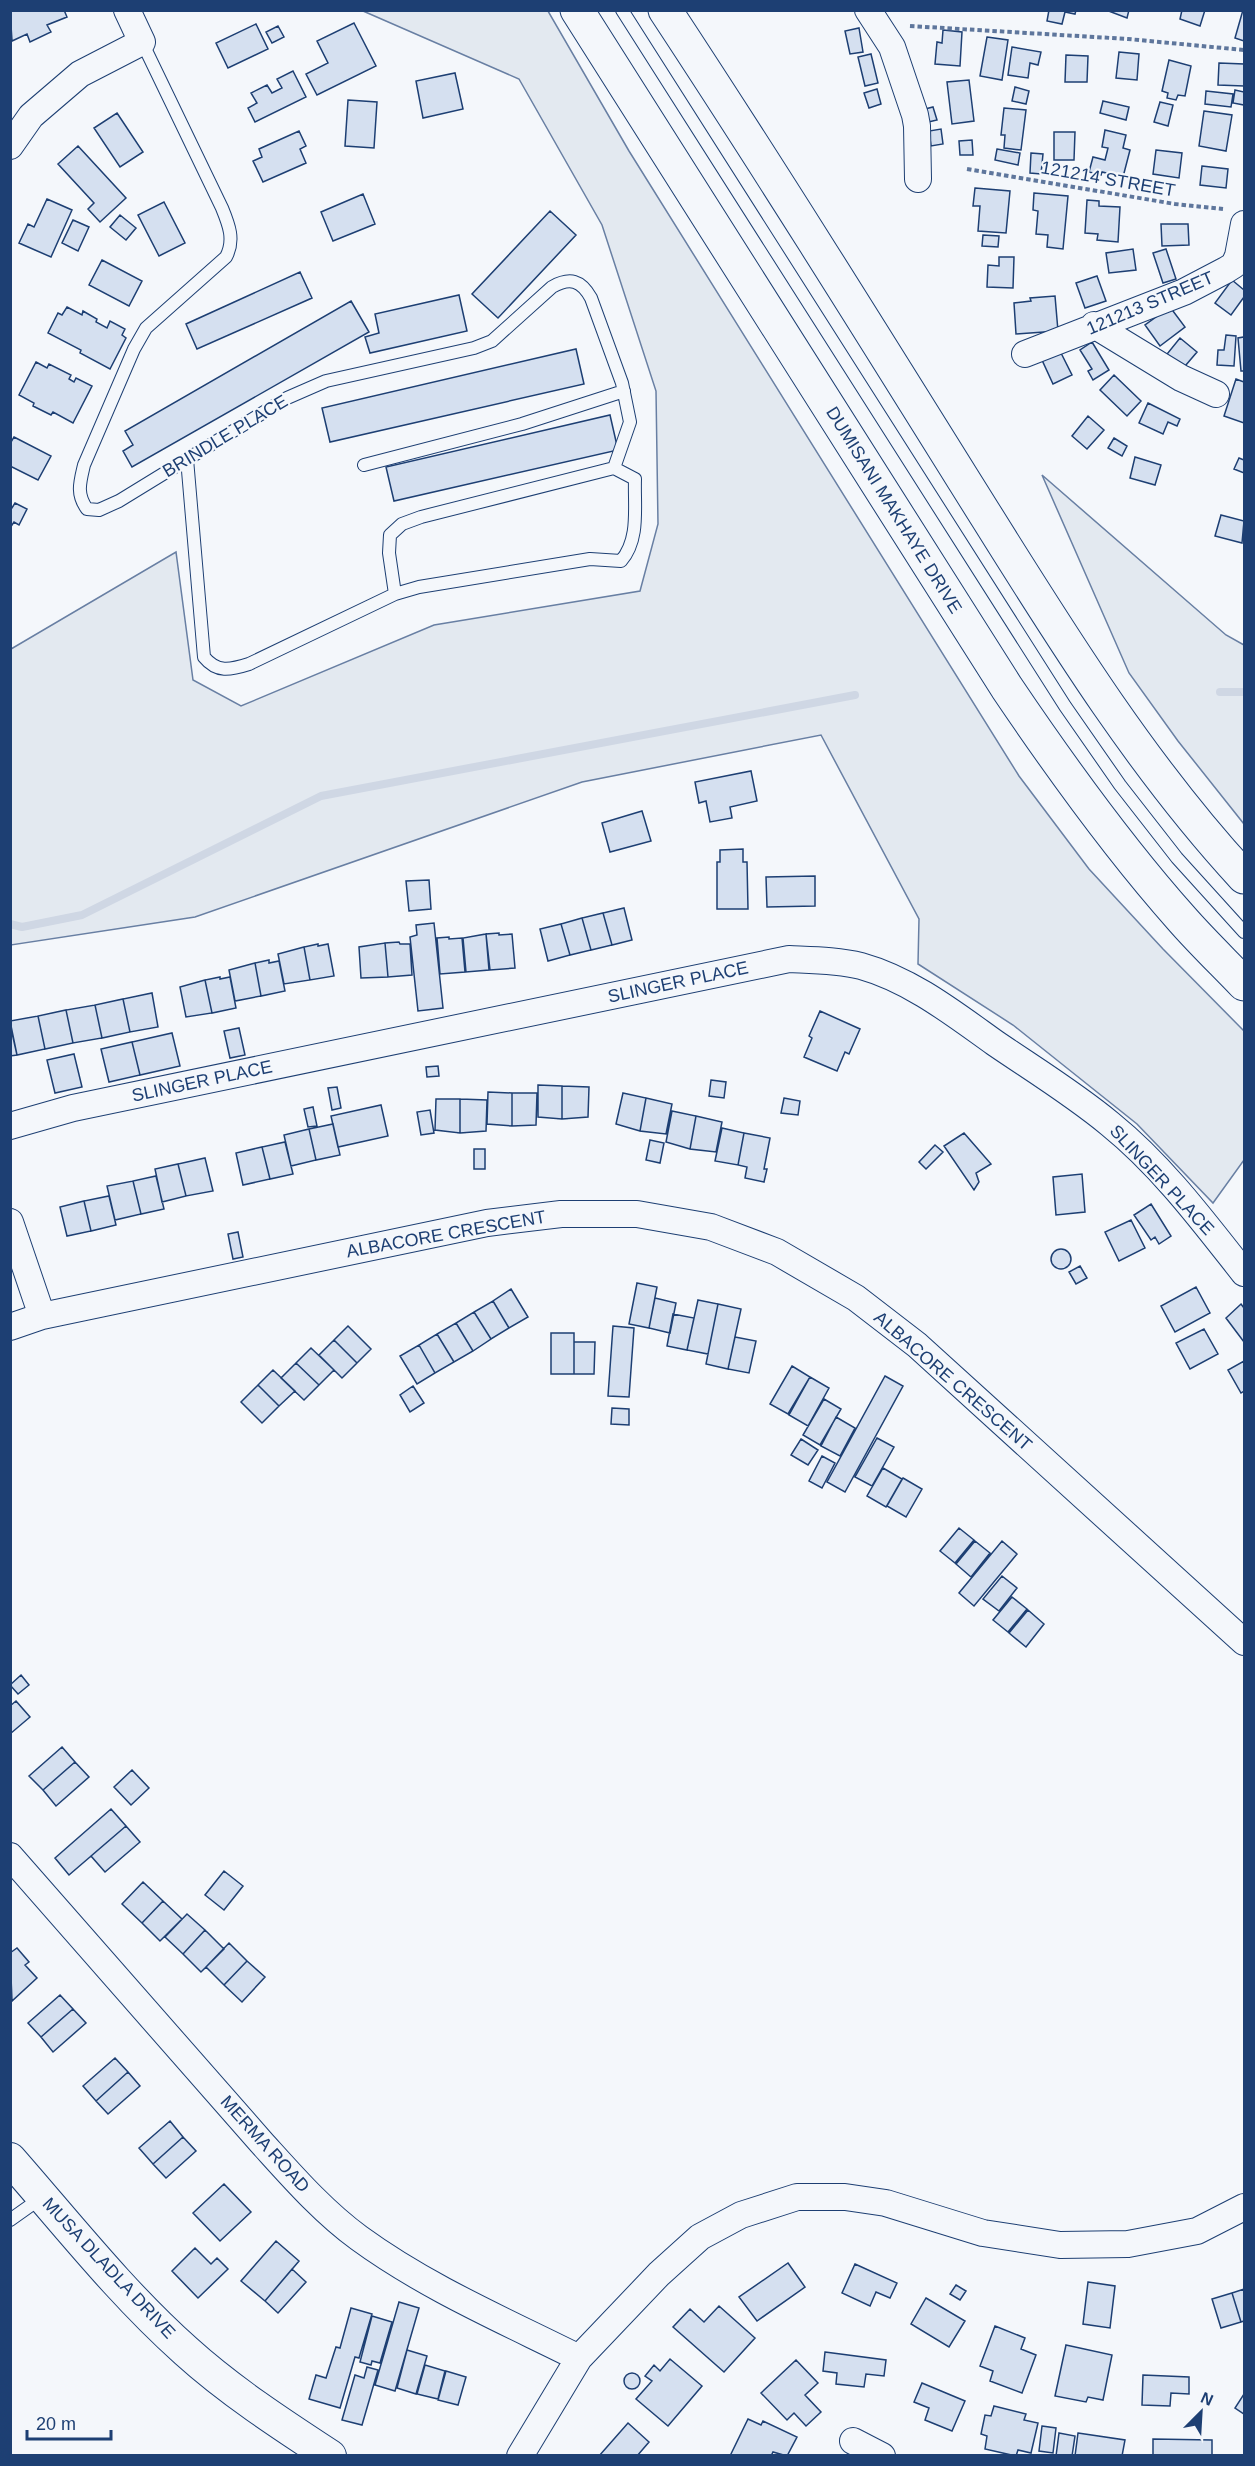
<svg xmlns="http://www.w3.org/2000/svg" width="1255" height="2466" viewBox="0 0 1255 2466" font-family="Arial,sans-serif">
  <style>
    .green { fill: #e3e9f0; stroke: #687fa3; stroke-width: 1.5 }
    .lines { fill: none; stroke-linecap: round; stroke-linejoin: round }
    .stream { stroke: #cfd7e4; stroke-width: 8 }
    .building { fill: #d5e0f0; stroke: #1d3f73; stroke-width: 1.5 }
    .service-casing { stroke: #1d3f73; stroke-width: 14 }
    .minor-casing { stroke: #1d3f73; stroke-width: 28 }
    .tertiary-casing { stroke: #1d3f73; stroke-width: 34 }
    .primary-casing { stroke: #1d3f73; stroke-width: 35 }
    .path { stroke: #5e769c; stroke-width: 4; stroke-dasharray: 4.5 3; stroke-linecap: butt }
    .service { stroke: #f4f7fb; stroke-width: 12 }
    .minor { stroke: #f4f7fb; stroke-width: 26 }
    .tertiary { stroke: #f4f7fb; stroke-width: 32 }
    .primary { stroke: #f4f7fb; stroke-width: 33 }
    .labels { text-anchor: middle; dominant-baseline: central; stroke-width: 4.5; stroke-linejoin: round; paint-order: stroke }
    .street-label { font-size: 18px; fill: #1d3f73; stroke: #f4f7fb }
  </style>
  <rect width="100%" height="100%" fill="#f4f7fb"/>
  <path class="green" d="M363,11H548L629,151L1019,776L1089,869L1163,949L1244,1031V1160L1213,1203L1137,1124L1013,1025L918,964L919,919L821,735L582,782L195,917L11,945V649L176,552L193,680L241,706L434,625L640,591L658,524L656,391L602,225L519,79Z
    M1042,475L1226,635L1244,645V824L1178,741L1129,673Z"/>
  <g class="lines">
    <path class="stream" d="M1220,692H1244
      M10,924L22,927L82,915L321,796L855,695"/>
  </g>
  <path class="building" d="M10,10H64L67,17L47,25L51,32L30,42L27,34L12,41Z
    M1049,10H1076L1075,14L1065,12L1062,24L1047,21Z
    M1106,10H1129L1127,18Z
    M1182,10H1205L1200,26L1180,19Z
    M1243,10L1244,11V41L1235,38Z
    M354,23L376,66L317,95L306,74L328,63L317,41Z
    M256,24L268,49L228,68L216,43Z
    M278,26L284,37L272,43L266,32Z
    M859,28L863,52L850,54L845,31Z
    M943,30L962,32L960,66L935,64L937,42L942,43Z
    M987,37L1008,40L1002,80L980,76Z
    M1012,47L1041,52L1038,65L1030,63L1028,78L1008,75Z
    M1119,52L1139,54L1137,80L1116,78Z
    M871,54L878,83L865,86L858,57Z
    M1066,55L1088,56L1087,82H1065Z
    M1169,60L1191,66L1185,96L1178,95L1176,100L1167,98L1168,93L1162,91Z
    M1219,63L1244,64V86L1218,85Z
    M293,71L306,97L255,122L248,108L257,103L251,93L267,85L272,93L282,88L277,79Z
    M455,73L463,109L423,118L416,81Z
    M969,80L974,121L952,124L947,82Z
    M1015,87L1029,91L1026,104L1012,101Z
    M877,89L881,104L869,108L864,93Z
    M1235,90L1244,92V105L1233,103Z
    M1206,91L1233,94L1231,107L1205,104Z
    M348,100L377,102L374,148L345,146Z
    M1103,101L1129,107L1126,120L1100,113Z
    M1160,102L1173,105L1168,126L1154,122Z
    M933,107L937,120L924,123L921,110Z
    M1004,108L1026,110L1021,150L1004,148L1005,135H1001Z
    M1204,111L1232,115L1226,151L1199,146Z
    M117,113L143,152L120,167L94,128Z
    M941,129L943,144L931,146L929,131Z
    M1105,130L1126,135L1123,148L1130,150L1123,177L1102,172L1101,175L1089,172L1093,157L1105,160L1108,148L1102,147Z
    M299,131L306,146L300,149L306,163L263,182L253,161L262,157L259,149Z
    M1054,132H1075L1074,160H1054Z
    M972,140L973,155H960L959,141Z
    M78,146L126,198L100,222L88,209L94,203L58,164Z
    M997,149L1020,153L1018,165L995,160Z
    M1156,150L1182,153L1179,178L1153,174Z
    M1031,153L1043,154L1041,174L1030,173Z
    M1202,166L1228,169L1226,188L1200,185Z
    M975,188L1010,191L1006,233L978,231L980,206H973Z
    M1034,193L1068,196L1063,249L1047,247L1048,235L1036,234L1038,211L1033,210Z
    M363,194L375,224L333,241L321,212Z
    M47,199L72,210L51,257L19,243L28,224L34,227Z
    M1087,200L1099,201V206L1120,207L1118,242L1097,240L1098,234L1085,233Z
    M164,202L185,243L159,256L138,215Z
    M550,211L576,235L498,318L472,294Z
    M120,215L136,228L126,240L110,227Z
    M73,220L89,227L78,251L62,243Z
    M1161,224H1188L1189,245L1162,246Z
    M983,235L999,236L998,247L982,246Z
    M1133,249L1136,270L1109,273L1106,253Z
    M1166,249L1176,279L1163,283L1153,253Z
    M999,257H1014L1013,288L987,287L988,265L999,266Z
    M102,260L142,281L129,306L89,285Z
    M300,272L312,298L197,349L186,324Z
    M1097,276L1106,301L1085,308L1076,283Z
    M1232,280L1244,290V297L1231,315L1215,303Z
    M459,295L467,331L370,353L365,337L379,333L375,314Z
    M1055,296L1058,331L1016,334L1014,303L1031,301L1030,298Z
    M351,301L369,332L132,467L123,451L133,445L125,431Z
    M67,307L82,315L83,311L97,319L96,322L107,328L110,321L125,329L122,335L126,338L110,369L80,353L81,350L48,333L58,313L62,315Z
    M1170,307L1185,327L1160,346L1145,325Z
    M1226,335L1236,336L1234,366L1217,365L1218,350H1224Z
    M1244,337V371H1241L1238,338Z
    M1180,338L1197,352L1180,372L1163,359Z
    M1092,342L1109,370L1093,380L1088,371L1092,369L1080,350Z
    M576,349L584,384L330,442L322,408Z
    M1060,351L1072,375L1053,384L1042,360Z
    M36,362L47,368L49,364L71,375L69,379L74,382L76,378L92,386L73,423L53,412L51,415L33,406L34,403L19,395Z
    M1114,375L1141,401L1127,416L1100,390Z
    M1236,379L1244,382V423L1224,416Z
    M1148,403L1180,419L1177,426L1168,422L1163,434L1139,423Z
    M610,415L618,450L394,501L386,467Z
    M1088,416L1104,430L1087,449L1072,436Z
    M14,437L51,456L38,480L10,466V444Z
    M1114,438L1127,446L1122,456L1108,448Z
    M1135,457L1161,465L1155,485L1130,478Z
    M1239,458L1244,460V473L1234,469Z
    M15,503L27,509L19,525L14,522L10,528V511Z
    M1221,515L1244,521L1242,543L1215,536Z
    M751,771L757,801L730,807L732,818L710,822L706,801L699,803L695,782Z
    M642,811L651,841L610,852L602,823Z
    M743,849V862H747L748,909H717V862H720V850Z
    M815,876V906L767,907L766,877Z
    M429,880L431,909L409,911L406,881Z
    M624,908L632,940L612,945L603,913Z
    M603,913L612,945L591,950L582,918Z
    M582,918L591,950L570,955L561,924Z
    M434,923L443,1008L418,1011L410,937L417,935L416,925Z
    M561,924L570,955L548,961L540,929Z
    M499,933V935L512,934L515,968L490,970L486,934Z
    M486,934L489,970L466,972L463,938Z
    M449,937V939L462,938L465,972L440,974L437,938Z
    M399,942L400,944H410L412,975L388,977L385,943Z
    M385,943L388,977L361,978L359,947Z
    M318,944V946L328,944L334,976L310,980L304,947Z
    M304,947L310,980L284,984L278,954Z
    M269,960V963L279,961L285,991L261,996L255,963Z
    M255,963L261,996L235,1001L229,970Z
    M220,977V979L230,977L236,1008L212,1013L205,980Z
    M205,980L212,1013L186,1017L180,987Z
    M152,993L158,1027L130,1032L123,999Z
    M123,999L130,1032L102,1038L95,1005Z
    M95,1005L102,1038L73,1043L66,1010Z
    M66,1010L73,1043L45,1049L38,1016Z
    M820,1011L860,1029L849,1054L845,1052L837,1071L804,1057L812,1038L809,1036Z
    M38,1016L45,1049L17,1055L10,1021Z
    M10,1024L17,1055L10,1056Z
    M239,1028L245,1055L230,1058L224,1031Z
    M172,1033L180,1066L140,1075L132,1042Z
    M132,1042L140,1075L109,1082L101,1049Z
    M74,1054L82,1087L55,1093L47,1060Z
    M438,1066L439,1076L427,1077L426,1067Z
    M711,1080L726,1082L724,1098L709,1096Z
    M538,1085L562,1086V1119L538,1117Z
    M562,1086L589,1087L588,1117L562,1119Z
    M337,1087L341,1108L332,1110L328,1088Z
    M488,1092L512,1093V1126L487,1124Z
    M512,1093H537L536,1125L512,1126Z
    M623,1093L646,1098L640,1131L616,1124Z
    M646,1098L672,1104L666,1134L640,1131Z
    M784,1098L800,1101L798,1115L781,1113Z
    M436,1099H460V1133L435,1130Z
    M460,1099L487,1100L486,1131L460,1133Z
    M381,1105L388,1136L338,1147L331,1116Z
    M313,1107L317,1126L308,1127L304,1109Z
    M430,1110L434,1133L421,1135L417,1112Z
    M672,1111L696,1116L690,1149L666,1142Z
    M696,1116L722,1122L716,1152L690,1149Z
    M333,1124L340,1155L316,1160L309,1129Z
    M722,1128L744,1133L738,1165L715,1161Z
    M309,1129L316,1160L291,1166L284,1135Z
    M744,1133L770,1138L764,1169H767L764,1182L745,1178L747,1167L738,1165Z
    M964,1133L991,1164L976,1173L979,1182L974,1190L944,1146Z
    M650,1140L664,1143L660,1163L646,1160Z
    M285,1142L293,1174L270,1179L262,1147Z
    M935,1145L943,1152L926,1169L919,1162Z
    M262,1147L270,1179L243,1185L236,1153Z
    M474,1149H485V1169H474Z
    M205,1158L213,1191L186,1196L178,1164Z
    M178,1164L186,1196L162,1202L155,1169Z
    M1082,1174L1085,1212L1056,1215L1053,1177Z
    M156,1176L164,1209L141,1214L133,1181Z
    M133,1181L141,1214L115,1220L107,1186Z
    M109,1196L116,1225L91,1231L84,1201Z
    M84,1201L91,1231L67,1236L60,1207Z
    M1151,1204L1171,1236L1159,1244L1155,1237L1151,1240L1134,1215Z
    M1131,1220L1145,1248L1119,1261L1105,1232Z
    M238,1232L243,1257L233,1259L228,1234Z
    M1051 1259a10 10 0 1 1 20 0a10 10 0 1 1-20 0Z
    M1080,1266L1087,1278L1076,1284L1069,1272Z
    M637,1283L657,1287L649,1328L629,1324Z
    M1196,1287L1210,1313L1175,1332L1161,1306Z
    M511,1289L528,1317L509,1328L493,1301Z
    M655,1298L676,1303L670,1333L649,1328Z
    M698,1300L718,1304L708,1354L687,1350Z
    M493,1301L509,1328L491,1339L474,1312Z
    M718,1304L741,1309L728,1369L706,1364Z
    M1241,1304L1244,1308V1342L1226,1318Z
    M474,1312L491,1339L473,1351L456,1323Z
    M673,1314L694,1318L687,1350L667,1346Z
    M456,1323L473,1351L454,1362L437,1334Z
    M348,1326L371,1349L357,1363L334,1340Z
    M613,1326L634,1328L629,1397L608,1396Z
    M1204,1329L1218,1354L1190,1369L1176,1343Z
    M551,1333H574V1374H551Z
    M437,1334L454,1362L435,1373L419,1345Z
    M735,1337L756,1341L749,1373L728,1369Z
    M334,1340L357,1363L342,1378L319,1355Z
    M574,1342H595L594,1374H574Z
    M419,1345L435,1373L417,1384L400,1356Z
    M311,1348L334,1370L319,1385L296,1363Z
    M1244,1361V1391L1241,1393L1228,1370Z
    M296,1363L319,1385L304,1400L281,1378Z
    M792,1366L810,1377L788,1414L770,1404Z
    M273,1370L295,1391L279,1406L258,1385Z
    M885,1376L903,1386L845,1492L827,1482Z
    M810,1377L829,1388L808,1426L789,1415Z
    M258,1385L279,1406L262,1423L241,1402Z
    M413,1386L424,1403L410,1412L400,1395Z
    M824,1399L841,1409L820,1445L803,1435Z
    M612,1408L629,1409V1425L611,1424Z
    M836,1417L855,1428L840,1456L821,1446Z
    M877,1438L894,1447L872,1486L855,1477Z
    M801,1439L818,1450L808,1465L791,1455Z
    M822,1456L835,1463L822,1488L809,1481Z
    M883,1468L902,1479L886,1507L867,1496Z
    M903,1478L922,1489L906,1517L887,1506Z
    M959,1528L974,1540L955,1563L940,1551Z
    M975,1541L990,1553L971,1577L956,1564Z
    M1002,1541L1017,1554L974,1606L959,1593Z
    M1002,1576L1017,1588L999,1611L983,1599Z
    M1012,1597L1027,1609L1008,1632L993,1620Z
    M1028,1610L1044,1624L1026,1647L1009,1633Z
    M21,1675L29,1685L18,1694L10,1685Z
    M16,1701L30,1717L10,1734V1706Z
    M62,1747L75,1762L43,1790L29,1776Z
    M75,1762L89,1777L56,1806L43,1790Z
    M132,1770L149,1788L131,1805L114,1787Z
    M111,1809L126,1826L69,1875L55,1858Z
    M126,1826L140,1842L105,1872L91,1856Z
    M224,1871L243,1886L224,1910L205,1895Z
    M143,1882L163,1901L142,1923L122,1904Z
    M163,1901L182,1919L160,1941L142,1923Z
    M187,1914L205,1930L183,1954L165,1937Z
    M205,1930L224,1949L201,1972L183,1954Z
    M229,1943L247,1961L224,1985L206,1967Z
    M17,1948L29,1962L25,1965L37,1978L12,2001L10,1953Z
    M247,1961L265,1977L242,2002L224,1985Z
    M60,1995L73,2009L41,2037L28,2023Z
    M73,2009L86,2023L53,2052L41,2037Z
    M115,2058L128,2072L96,2101L83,2086Z
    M128,2072L140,2086L108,2114L96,2101Z
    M170,2121L183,2137L153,2164L139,2148Z
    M183,2137L196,2151L166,2178L153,2164Z
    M224,2184L251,2212L220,2241L193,2213Z
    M276,2241L299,2261L265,2301L241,2281Z
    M195,2248L211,2264L217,2258L228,2269L198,2298L172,2271Z
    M788,2263L805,2287L757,2321L739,2297Z
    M855,2264L897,2283L890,2298L876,2292L870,2306L842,2293Z
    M292,2269L306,2282L278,2313L265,2301Z
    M1088,2282L1115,2286L1110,2328L1083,2324Z
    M956,2285L966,2291L960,2300L950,2294Z
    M1244,2289V2321L1241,2322L1232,2293Z
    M1232,2293L1241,2322L1221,2328L1212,2299Z
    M926,2298L965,2321L949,2347L911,2324Z
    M399,2302L419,2308L395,2391L375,2385Z
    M719,2306L755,2338L724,2372L673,2327L690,2309L704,2322Z
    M351,2308L372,2314L359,2358L355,2357L340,2408L309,2399L316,2375L326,2378L336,2347L340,2348Z
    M372,2316L392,2322L380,2363L372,2361L371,2365L360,2362Z
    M995,2326L1025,2338L1021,2349L1036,2355L1022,2393L990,2381L993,2371L980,2366Z
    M1066,2345L1112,2355L1103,2400L1088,2397L1086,2402L1055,2396Z
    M407,2350L427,2356L416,2394L397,2388Z
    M825,2352L886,2360L884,2376L866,2374L864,2387L836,2384L837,2373L823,2371Z
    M670,2359L702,2386L668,2426L636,2399L652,2381L645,2376L654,2365L660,2371Z
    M796,2360L818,2383L805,2395L821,2412L806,2426L794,2413L787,2420L761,2393Z
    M425,2365L445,2371L438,2399L417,2394Z
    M367,2367L378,2370L362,2425L342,2420L355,2375L364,2378Z
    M446,2371L466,2377L458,2405L438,2400Z
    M624 2381a8 8 0 1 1 16 0a8 8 0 1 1-16 0Z
    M1143,2375L1189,2377V2394L1171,2393L1170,2406L1142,2405Z
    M922,2383L965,2401L952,2431L925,2420L929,2408L914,2402Z
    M1244,2394V2414L1235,2408Z
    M994,2406L1026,2414L1024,2420L1038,2423L1031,2453L1018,2450L1016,2456L985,2449L987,2436L981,2434L985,2415L991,2416Z
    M748,2419L761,2425L763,2421L797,2437L787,2456L773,2452L771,2456H730Z
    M628,2423L649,2442L637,2456H599Z
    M1042,2426L1056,2428L1053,2453L1039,2451Z
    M1059,2433L1075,2436L1072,2456H1056Z
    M1078,2433L1125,2440L1122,2456H1075Z
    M1153,2439L1212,2440V2456H1153Z"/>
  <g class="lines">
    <g class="service-casing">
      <path id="service" d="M622,10L1065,706L1120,785L1177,858L1244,932
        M142,42L222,208C229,225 235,240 226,257L146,328L134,349L84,465C80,482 76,494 87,509L99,510L119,501L287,398L326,381L474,348L492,341L552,287C570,277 581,280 591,298L622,383L630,422L614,468L635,479C634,507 640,539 621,561L590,559L419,587L395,594L249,664C230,670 217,673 204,657L187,459
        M364,465L522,424L624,391
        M395,594L389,553L390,535L402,524L421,517L614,468
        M10,2220L41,2198"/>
    </g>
    <g class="minor-casing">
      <path id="minor" d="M868,10L892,47L915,115L917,126L918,179
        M10,146L31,116L80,74L142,42L127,10
        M1094,325L1181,378L1216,394
        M1025,354L1184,292L1226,270L1234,265L1238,256L1244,224
        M10,1126L73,1108L789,959C812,960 838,960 861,966C911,980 953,1013 995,1043C1033,1069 1074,1094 1110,1124C1162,1166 1203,1221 1244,1273
        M10,1222L42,1316
        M10,1327L42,1316L487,1223L561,1214H637L711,1227L777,1252L856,1298L917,1345L1244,1642
        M10,1856L261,2142C291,2175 322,2211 359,2238C426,2287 505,2321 579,2358
        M853,2441L882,2456
        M520,2456L579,2358L659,2274L700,2237L741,2215L797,2197H845L886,2203L983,2233L1060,2245L1128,2244L1197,2231L1244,2207"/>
    </g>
    <g class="tertiary-casing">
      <path id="tertiary" d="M10,2159C67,2224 121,2293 186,2351C229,2390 281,2424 330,2456"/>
    </g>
    <g class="primary-casing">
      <path id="primary" d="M577,10L1007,688C1061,768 1117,846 1181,918C1201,941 1223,962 1244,984
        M665,10C767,165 865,322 963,479C1049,616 1134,758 1244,877"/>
    </g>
    <path class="path" d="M910,26L1128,39L1244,50
      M967,169L1175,204L1223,209"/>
    <use href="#service" class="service"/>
    <use href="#minor" class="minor"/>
    <use href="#tertiary" class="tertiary"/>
    <use href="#primary" class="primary"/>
  </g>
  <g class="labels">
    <g class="street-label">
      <text transform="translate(1108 179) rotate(10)">121214 STREET</text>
      <text transform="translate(1150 303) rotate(-23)">121213 STREET</text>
      <text transform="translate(225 436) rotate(-31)">BRINDLE PLACE</text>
      <text transform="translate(894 510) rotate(58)">DUMISANI MAKHAYE DRIVE</text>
      <text transform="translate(678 982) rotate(-12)">SLINGER PLACE</text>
      <text transform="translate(202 1081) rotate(-12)">SLINGER PLACE</text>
      <text transform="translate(1162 1180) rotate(47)">SLINGER PLACE</text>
      <text transform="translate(446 1234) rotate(-10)">ALBACORE CRESCENT</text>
      <text transform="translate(953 1381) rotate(41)">ALBACORE CRESCENT</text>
      <text transform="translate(265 2144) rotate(48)">MERMA ROAD</text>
      <text transform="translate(109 2268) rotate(47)">MUSA DLADLA DRIVE</text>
    </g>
  </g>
  <rect width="1255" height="2466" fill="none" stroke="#1d3f73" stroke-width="24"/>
  <g transform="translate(1201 2412) rotate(24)" stroke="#f4f7fb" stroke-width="4.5" paint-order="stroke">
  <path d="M0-4.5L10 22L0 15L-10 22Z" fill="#1d3f73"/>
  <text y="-9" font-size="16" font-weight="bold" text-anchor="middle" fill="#1d3f73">N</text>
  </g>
  <path d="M27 2430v9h84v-9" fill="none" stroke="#1d3f73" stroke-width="3"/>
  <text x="36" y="2430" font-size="18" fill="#1d3f73" stroke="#f4f7fb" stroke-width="4.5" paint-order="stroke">20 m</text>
</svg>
